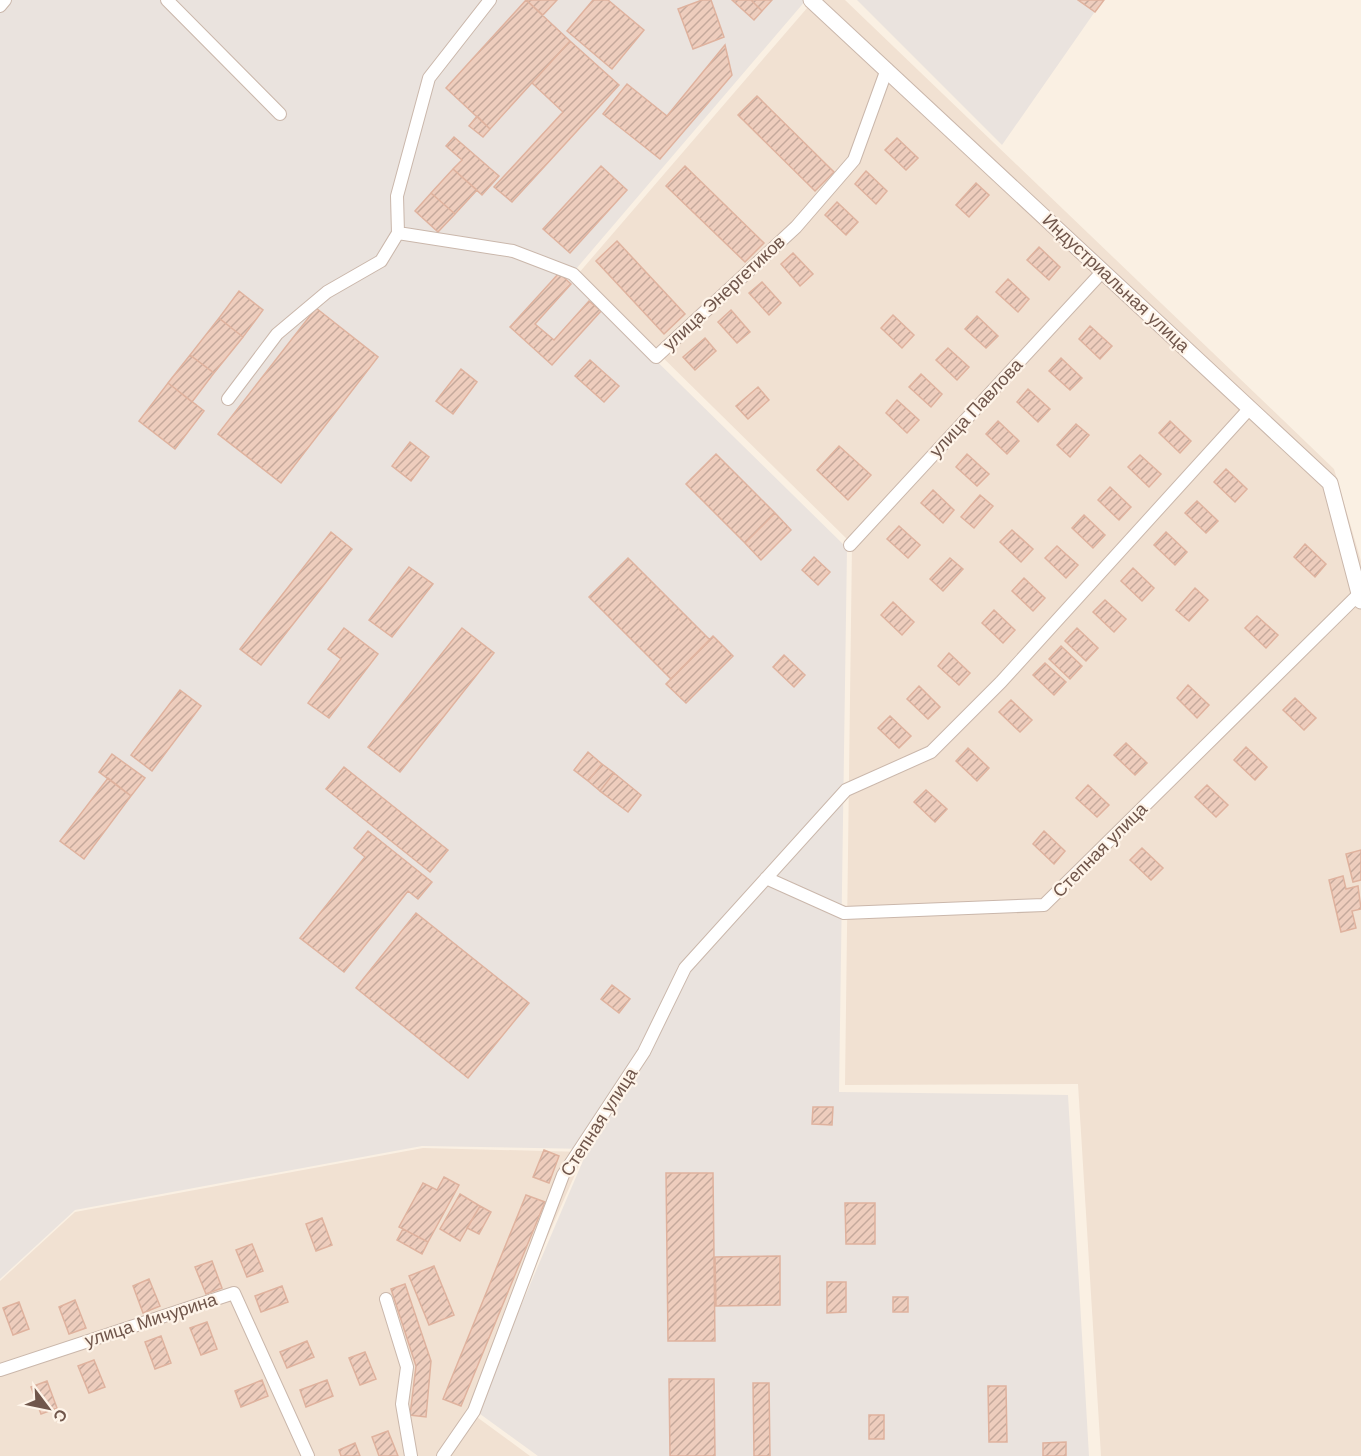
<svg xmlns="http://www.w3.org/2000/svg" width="1361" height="1456" viewBox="0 0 1361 1456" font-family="Helvetica,sans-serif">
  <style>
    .residential { fill: #f1e1d2 }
    .industrial { fill: #eae3de }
    .building { fill: url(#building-hatch); stroke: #dfb29e; stroke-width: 1.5 }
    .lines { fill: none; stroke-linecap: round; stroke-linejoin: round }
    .minor-casing { stroke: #cab7ab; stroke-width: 14 }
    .tertiary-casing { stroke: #cab7ab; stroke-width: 17 }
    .minor { stroke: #fff; stroke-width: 12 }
    .tertiary { stroke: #fff; stroke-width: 15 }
    .labels { text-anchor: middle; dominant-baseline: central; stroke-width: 4.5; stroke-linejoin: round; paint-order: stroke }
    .street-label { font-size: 18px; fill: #70564b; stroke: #fef4e9 }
  </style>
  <defs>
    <pattern id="building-hatch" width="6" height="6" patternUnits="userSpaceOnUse" patternTransform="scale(1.5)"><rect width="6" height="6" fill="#eecdbd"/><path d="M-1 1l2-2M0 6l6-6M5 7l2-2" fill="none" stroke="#c5a99c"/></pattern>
  </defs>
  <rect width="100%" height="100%" fill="#faf0e3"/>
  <path class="residential" d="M814,0H845L1334,469L1361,561V1456H1101L1078,1084L845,1085L852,544L578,274Z
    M423,1148L585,1152L470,1412L530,1456H0V1281L75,1212Z"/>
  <path class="industrial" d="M0,0H806L570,276L847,548L839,1092L1068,1095L1089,1456H538L476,1411L588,1149L422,1146L75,1210L0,1279Z
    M857,0H1103L1002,145Z"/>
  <path class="building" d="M526,0H557L543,15Z
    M526,0L570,41L490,129L446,88Z
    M593,0H608L644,30L612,69L567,31Z
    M702,0H711L724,37L693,49L678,9Z
    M732,0H751L762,11L754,20Z
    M751,0H772L762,11Z
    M1078,0H1104L1095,12Z
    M570,41L619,85L512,202L494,187L563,112L532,83Z
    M725,45L732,75L660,159L603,114L627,84L667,116Z
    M757,96L834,172L815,191L738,115Z
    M477,116L490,129L483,137L469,126Z
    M454,137L499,176L482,195L453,169L462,160L446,146Z
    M897,138L918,158L906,170L885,150Z
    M601,166L627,190L570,253L543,229Z
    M685,166L764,243L745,262L666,186Z
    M453,169L477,190L455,214L431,193Z
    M866,171L887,191L876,204L855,184Z
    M976,183L989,195L969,217L956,205Z
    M431,193L455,214L438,232L415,211Z
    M837,202L858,222L846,235L825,215Z
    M617,241L685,314L664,334L596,261Z
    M1039,247L1060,267L1049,280L1027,260Z
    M793,253L813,274L800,286L781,264Z
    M559,273L571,284L535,324L554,340L589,301L601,311L552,365L510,327Z
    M1008,279L1029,299L1018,312L996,292Z
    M762,282L781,303L769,315L749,293Z
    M239,291L263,310L243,337L219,318Z
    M316,308L378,357L281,483L218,434Z
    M731,310L750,332L737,343L718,322Z
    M893,315L914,335L902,348L881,328Z
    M977,316L998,336L986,348L965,329Z
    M219,318L243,337L214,373L190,355Z
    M1090,326L1112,346L1100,359L1079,339Z
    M705,338L716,351L695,370L683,357Z
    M948,348L969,367L957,380L936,360Z
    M190,355L214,373L192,402L168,383Z
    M1061,358L1082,378L1070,390L1049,371Z
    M590,360L619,386L604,402L575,376Z
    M461,369L477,382L453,414L436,401Z
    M921,374L942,394L931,407L909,387Z
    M168,383L204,411L175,449L139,421Z
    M758,387L769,400L748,419L736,406Z
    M1028,389L1050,409L1038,422L1017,402Z
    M897,400L919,420L907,433L886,413Z
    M998,421L1019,441L1007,454L986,434Z
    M1170,421L1191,441L1180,453L1159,433Z
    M1076,424L1089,435L1070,457L1057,445Z
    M410,442L429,457L411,481L392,466Z
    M839,446L871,475L848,500L817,470Z
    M716,454L775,513L745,543L686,484Z
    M967,454L989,474L977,486L956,467Z
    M1140,455L1161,474L1149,487L1128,467Z
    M1226,469L1247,489L1235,502L1214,482Z
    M1110,487L1131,507L1119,520L1098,500Z
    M933,490L954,510L943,523L921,503Z
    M980,495L993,506L974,528L961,517Z
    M1197,501L1218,521L1206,533L1185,513Z
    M775,513L791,530L761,560L745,543Z
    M1084,515L1105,535L1093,548L1072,528Z
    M899,526L920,545L908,558L887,539Z
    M1012,530L1033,549L1021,562L1000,542Z
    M331,532L352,549L261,665L240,649Z
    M1166,532L1187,552L1175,565L1154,545Z
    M1305,544L1326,564L1315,577L1294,557Z
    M1057,546L1078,565L1066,578L1045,558Z
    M814,557L830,572L818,585L802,570Z
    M628,558L710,640L671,679L589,597Z
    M950,558L963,569L943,591L930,579Z
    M409,567L433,584L392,637L369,620Z
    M1133,568L1154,588L1142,601L1121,581Z
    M1024,578L1045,598L1033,611L1012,591Z
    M1195,588L1208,600L1189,621L1176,610Z
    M1105,600L1126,619L1114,632L1093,612Z
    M893,602L914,622L902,635L881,615Z
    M994,610L1015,630L1003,643L982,623Z
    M1257,616L1278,635L1266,648L1245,628Z
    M344,628L378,654L329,718L308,703L341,659L328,649Z
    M462,628L494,653L400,772L368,747Z
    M1077,628L1098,648L1086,661L1065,641Z
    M713,636L733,656L686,703L666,684Z
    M1061,646L1082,666L1070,679L1049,659Z
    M949,653L970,673L959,685L938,666Z
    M784,655L805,675L794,687L773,667Z
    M1045,663L1066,682L1054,695L1033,675Z
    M1188,685L1209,705L1197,718L1177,698Z
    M919,686L940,707L928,719L907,699Z
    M180,690L201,706L152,771L131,755Z
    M1295,698L1316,718L1304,730L1283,710Z
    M1011,700L1032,720L1020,732L999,712Z
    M890,716L911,736L899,748L878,728Z
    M1126,743L1147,763L1135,775L1114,755Z
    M1246,747L1267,767L1255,780L1234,760Z
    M968,748L989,768L977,781L956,761Z
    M588,752L602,764L588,781L574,770Z
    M112,754L145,778L131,796L99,772Z
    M602,764L614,773L600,791L588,781Z
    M344,767L448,850L430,872L326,789Z
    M614,773L641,795L628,812L600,791Z
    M108,778L131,796L84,859L60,841Z
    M1088,785L1109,805L1097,817L1076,798Z
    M1207,785L1228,805L1216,817L1195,797Z
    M926,790L947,809L935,822L914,802Z
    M368,831L432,882L418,899L408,891L344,972L300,938L365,857L354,848Z
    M1044,831L1065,851L1054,864L1033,844Z
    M1142,848L1163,868L1151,880L1130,860Z
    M1361,850V880L1353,882L1346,854Z
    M1343,876L1346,889L1358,886L1361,909L1352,911L1356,928L1341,932L1329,880Z
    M416,913L529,1003L468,1078L356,988Z
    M612,985L630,999L619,1013L601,999Z
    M813,1107H833L832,1125L812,1124Z
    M544,1150L559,1156L549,1183L533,1177Z
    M666,1173H713L715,1341H668Z
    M444,1177L459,1185L428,1242L399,1227L423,1183L437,1190Z
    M460,1194L480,1206L460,1241L440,1229Z
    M526,1195L545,1202L461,1406L443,1399Z
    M845,1203H875V1244H846Z
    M480,1206L491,1212L479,1234L467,1228Z
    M322,1218L332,1245L316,1251L306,1224Z
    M403,1229L428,1242L422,1254L397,1240Z
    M252,1244L263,1271L247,1277L236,1250Z
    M780,1256V1305L716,1306L715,1257Z
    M212,1261L222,1288L206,1294L195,1267Z
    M434,1266L454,1315L429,1325L409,1276Z
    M149,1279L160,1306L143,1313L133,1286Z
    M827,1282H846V1312L827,1313Z
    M405,1284L431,1361L426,1417L410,1415L416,1366L391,1289Z
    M282,1286L288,1302L261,1312L255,1296Z
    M893,1297H908V1312H893Z
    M75,1300L86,1328L69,1334L59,1307Z
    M19,1302L29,1329L13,1335L3,1308Z
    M207,1322L217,1349L201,1355L190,1328Z
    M161,1336L171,1363L155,1369L145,1342Z
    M307,1341L314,1357L287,1368L280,1352Z
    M365,1352L376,1379L360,1385L349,1358Z
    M94,1360L105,1387L89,1393L78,1366Z
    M669,1379H714L715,1456H670Z
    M262,1380L268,1396L241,1407L235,1391Z
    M327,1380L333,1396L306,1407L300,1390Z
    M47,1381L57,1408L41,1414L31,1387Z
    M753,1383H769L770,1456H754Z
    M988,1386H1006L1007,1442H989Z
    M869,1415H884V1439H869Z
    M388,1431L398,1456H379L372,1437Z
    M1066,1442V1456H1043V1443Z
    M355,1443L360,1456H341L339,1450Z"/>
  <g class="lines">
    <g class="minor-casing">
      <path id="minor" d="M167,0L280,114
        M0,6L5,0
        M398,233L513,251L573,274L656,357L796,227L854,160L887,69
        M228,399L277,334L327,292L381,261L398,233L397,196L429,78L490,0
        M850,545L1103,271
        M766,878L844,913L1044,905L1359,594
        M386,1299L407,1367L402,1404L411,1456
        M0,1370L234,1293L308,1456
        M443,1456L474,1411L563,1175L644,1052L685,968L846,790L931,752L1001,682L1250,408"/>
    </g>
    <g class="tertiary-casing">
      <path id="tertiary" d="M811,0L1330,483L1361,601"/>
    </g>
    <use href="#minor" class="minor"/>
    <use href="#tertiary" class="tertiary"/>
  </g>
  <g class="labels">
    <g class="street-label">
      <text transform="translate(1116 283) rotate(43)">Индустриальная улица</text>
      <text transform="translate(724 293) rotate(-43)">улица Энергетиков</text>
      <text transform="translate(976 408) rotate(-47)">улица Павлова</text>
      <text transform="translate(1100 850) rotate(-45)">Степная улица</text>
      <text transform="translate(599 1122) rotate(-57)">Степная улица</text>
      <text transform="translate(151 1320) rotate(-18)">улица Мичурина</text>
    </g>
  </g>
  <g transform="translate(48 1408) rotate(122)" stroke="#fef4e9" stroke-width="4.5" paint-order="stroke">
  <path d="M0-4.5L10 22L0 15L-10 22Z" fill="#70564b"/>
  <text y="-9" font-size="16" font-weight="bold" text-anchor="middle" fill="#70564b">С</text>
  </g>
</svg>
